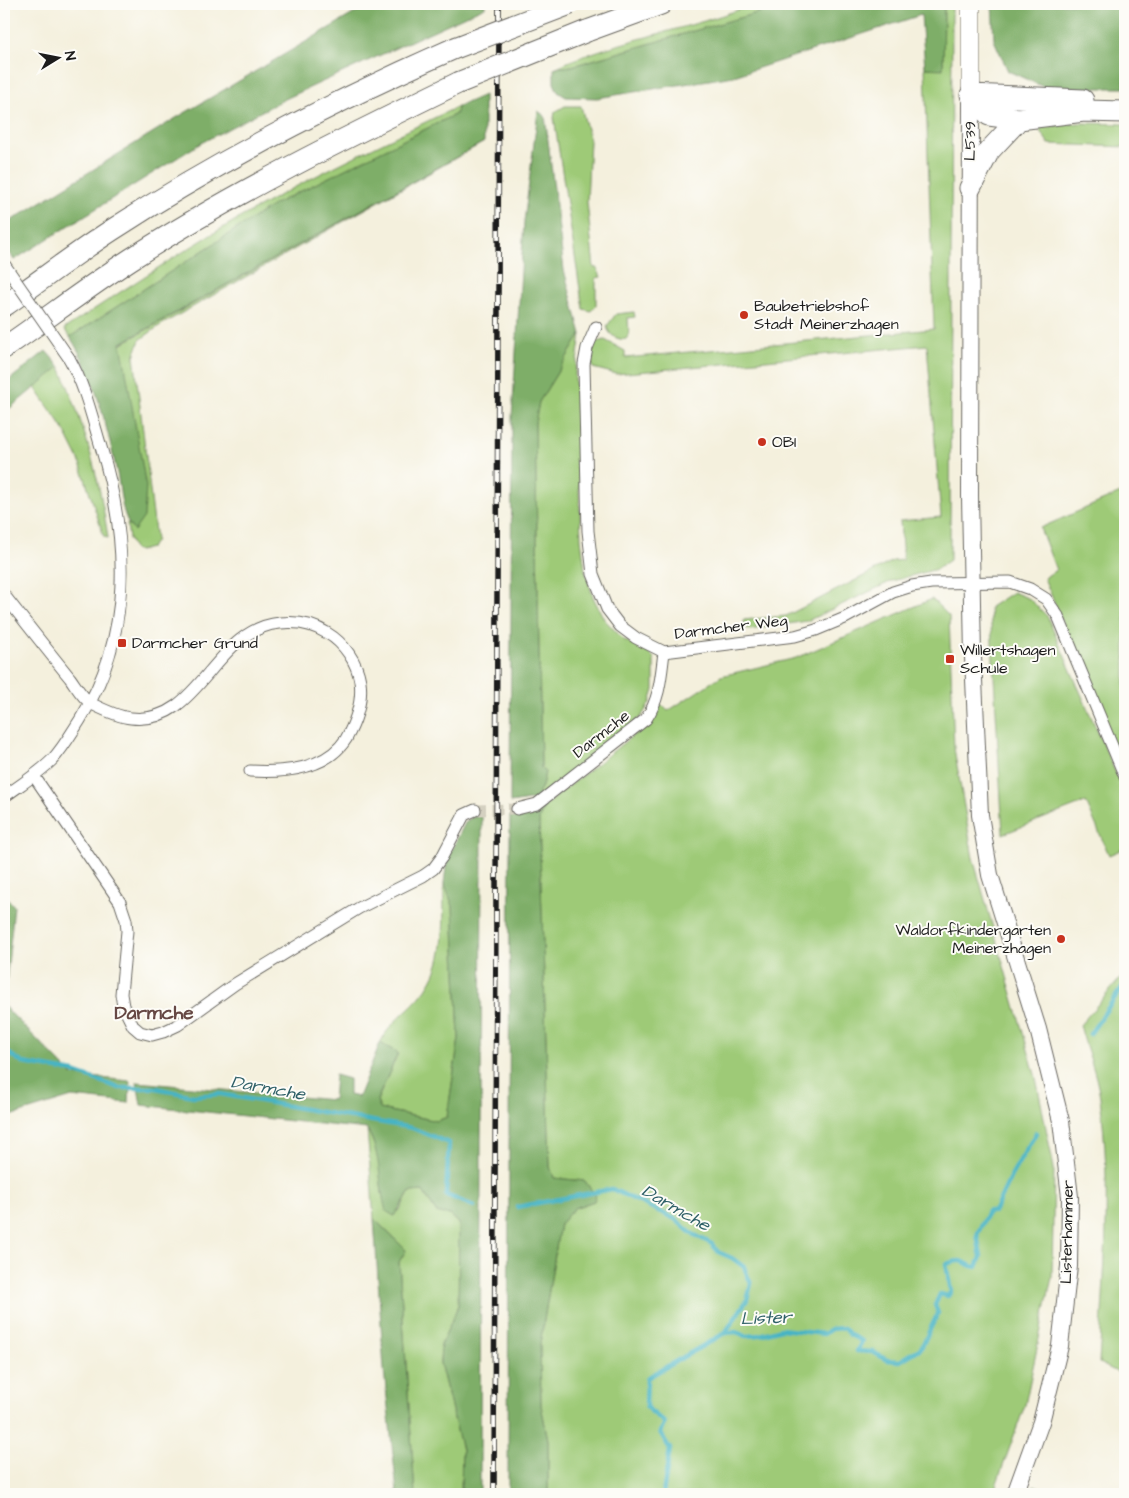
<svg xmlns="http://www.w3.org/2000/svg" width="1129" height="1498" viewBox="0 0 1129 1498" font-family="'Architects Daughter',sans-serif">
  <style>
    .green { fill: #9eca77; stroke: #5d734a }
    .forest { fill: #7eae68; stroke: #4d6542 }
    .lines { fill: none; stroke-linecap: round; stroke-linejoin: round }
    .stream { stroke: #47b4c4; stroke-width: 4.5 }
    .minor-tunnel { stroke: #d4d0c0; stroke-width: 11; stroke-dasharray: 11 5.5; stroke-linecap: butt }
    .minor-casing { stroke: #686660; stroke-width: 13 }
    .secondary-casing { stroke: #686660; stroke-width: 18 }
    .primary-casing { stroke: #686660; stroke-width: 19 }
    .motorway-casing { stroke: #686660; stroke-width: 23 }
    .minor { stroke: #fff; stroke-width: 11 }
    .secondary { stroke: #fff; stroke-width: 16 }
    .primary { stroke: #fff; stroke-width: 18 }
    .motorway { stroke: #fff; stroke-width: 21 }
    .rail-casing { stroke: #1c1c1c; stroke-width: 5.5 }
    .rail { stroke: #fdfcf7; stroke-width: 4; stroke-dasharray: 11; stroke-linecap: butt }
    .minor-bridge-casing { stroke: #686660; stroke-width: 13; stroke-linecap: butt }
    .motorway-bridge-casing { stroke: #686660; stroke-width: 23; stroke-linecap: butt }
    .minor-bridge { stroke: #fff; stroke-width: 11 }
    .motorway-bridge { stroke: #fff; stroke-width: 21 }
    .poi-dot { fill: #c8321e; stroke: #fdfcf7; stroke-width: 2 }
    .labels { text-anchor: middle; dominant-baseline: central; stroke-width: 4; stroke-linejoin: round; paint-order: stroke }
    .street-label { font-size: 16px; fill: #1c1c1c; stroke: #fdfcf7 }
    .poi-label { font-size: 16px; fill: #1c1c1c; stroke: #fdfcf7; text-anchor: start }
    .water-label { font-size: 18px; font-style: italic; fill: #2f6068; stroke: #fdfcf7 }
    .quarter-label { font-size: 19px; font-weight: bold; fill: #664844; stroke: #fdfcf7 }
  </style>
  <rect width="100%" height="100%" fill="#fdfcf7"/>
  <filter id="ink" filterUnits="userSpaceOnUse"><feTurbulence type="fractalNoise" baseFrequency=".02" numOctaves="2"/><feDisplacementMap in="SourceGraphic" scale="10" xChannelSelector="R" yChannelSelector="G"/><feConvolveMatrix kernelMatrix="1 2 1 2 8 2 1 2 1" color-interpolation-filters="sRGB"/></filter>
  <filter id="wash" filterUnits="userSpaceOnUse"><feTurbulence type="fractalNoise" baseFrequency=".0096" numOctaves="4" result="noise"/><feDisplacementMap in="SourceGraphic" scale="20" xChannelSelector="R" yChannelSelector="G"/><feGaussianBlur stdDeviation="1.12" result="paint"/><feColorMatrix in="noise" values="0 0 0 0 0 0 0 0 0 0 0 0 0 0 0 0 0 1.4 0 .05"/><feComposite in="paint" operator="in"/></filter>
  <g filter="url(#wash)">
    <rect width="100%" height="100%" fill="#f4f0dd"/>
    <path class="green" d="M757,4H788L572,66L554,68C597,48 641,39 687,26C710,20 733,11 757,4Z
      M944,4H952L950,560L937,569L892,581L807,621L750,630L745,627L743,620L786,616L893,561L903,560L900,521L941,517L927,345L616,374L593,368C590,359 592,351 596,342L605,340L625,351V358L934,329L925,68H943Z
      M565,106H581L590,141L587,202L594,268H597L601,277L596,278V306L591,311L583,309L554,118L555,112Z
      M457,107L456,114L275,204L70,337L64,329C128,287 191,245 257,208C322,171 390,139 457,107Z
      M1079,123L1125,124V147L1049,144L1038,128Z
      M484,142L159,326L140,340L134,356L156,540L151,548L139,551L134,549L129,539L127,523L134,530L121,344Z
      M634,312L635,317L628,318L629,333L627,339C618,341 608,335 607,326L616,314Z
      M581,334L575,374L581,539L585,570L593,597L604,619L624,640L650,654L654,658V690L650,703L641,717L536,799L542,786L545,772L541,768L535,423L539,402Z
      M60,367C83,421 100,479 108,538L104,537L79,460L63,428L34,386Z
      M1125,491V771L1044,578L1056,570L1040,528Z
      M1013,592L1030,599L1047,616L1125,794V848L1109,855L1086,802L1003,834L990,607Z
      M932,599L949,616L954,748L973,858L1036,1078L1054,1168L1052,1277L1025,1405L993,1494H548V1440L541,1405L540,1344L560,1224L574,1208L594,1201L585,1181L554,1178L550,1167L539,819L544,806L651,721L661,704L668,711L721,676L796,658Z
      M444,883L453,906L459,1038L447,1117L437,1121L380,1109L377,1101L398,1053L380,1043C392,1017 418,1006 431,981C447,953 443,914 444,883Z
      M1125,973V1376L1099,1363C1104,1276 1112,1185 1100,1098C1097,1074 1086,1049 1080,1025Z
      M367,1129L378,1153L382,1194L399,1211L410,1192L423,1191L436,1212L450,1215L460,1224L458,1306L441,1345L440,1363L462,1450L461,1494H415L399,1262L406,1250L374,1219Z
      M1034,1485L1056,1494H1031Z"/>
    <path class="forest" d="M370,4H485V7L283,100L201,143L14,260L4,244V225L176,118Z
      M788,4H944L943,69L925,68L921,15L734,76L597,98L566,97L558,92L554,83V68L572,66Z
      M992,4H1125V88H1046L1008,71L994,40Z
      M484,95V142L121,343L146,486L144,517L134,531C120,516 121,488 116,468C106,424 95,376 70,337L275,204L456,114L457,107Z
      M538,111L545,116L564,270L581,334L539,402L535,423L541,768L545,772L542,786L536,799L510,803L512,417L524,222Z
      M46,351L60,367L4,413V384Z
      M544,806L539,819L550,1167L554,1178L585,1181L596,1196L594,1201L574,1208L560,1224L540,1344L541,1405L548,1440V1494H508L510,816L531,814Z
      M482,816L480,1494H461L462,1450L440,1363L441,1345L458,1306L459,1223L450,1215L436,1212L423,1191L410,1192L394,1216L386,1211C378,1183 382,1155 367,1129L141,1105L137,1082L333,1100L335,1075L349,1079V1095L358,1097L380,1043L398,1053L377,1100L380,1109L437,1121L447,1117L459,1038L453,906L444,883L447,859L466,821L473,817Z
      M4,894L14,906L4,1004Z
      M4,1006L72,1075L130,1081L129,1103L72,1097L4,1118Z
      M374,1219L406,1250L399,1262L415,1494H400L397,1492L384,1370Z"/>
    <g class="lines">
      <path class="stream" d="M1090,1034L1125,983
        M4,1050L23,1063L74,1072L119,1088H156L193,1096L220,1094L412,1128L449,1143L446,1195L474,1206
        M517,1207L612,1189L675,1219L691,1233L712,1244L718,1252L732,1258L744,1267L751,1284L747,1300L725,1333
        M663,1494L670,1449L660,1432L665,1423L646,1407L647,1378L725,1333L736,1332L746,1336L760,1335L781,1329L824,1334L831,1329L844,1328L850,1335L862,1341L857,1351L873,1352L887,1360L900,1361L921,1348L938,1313L935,1305L940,1294L948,1296L951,1291L946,1264C970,1256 961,1266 977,1267L981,1257L977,1235L988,1211L994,1212L1012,1174L1036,1133"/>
    </g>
  </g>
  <g filter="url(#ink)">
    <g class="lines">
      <path class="minor-tunnel" d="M475,810L517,809"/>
      <g class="minor-casing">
        <path id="minor" d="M596,327L587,348L584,364L588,531L593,574L607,609L620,626L636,638L664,652L795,636L816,630L845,618L893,592L912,586L931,583L1010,582L1030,589L1046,599L1058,616L1125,777
          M4,595C26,623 48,651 70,678C76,686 83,699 92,704C102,709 120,717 131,718C200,726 213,629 280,623C297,621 313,624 327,633C344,643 357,662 360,681C363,702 356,721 346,739C326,770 283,773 250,771
          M34,776L120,902L126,920L127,931L121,994L123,1006L133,1026L140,1032L152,1035L163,1032L178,1025L235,984L359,908L423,876L433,869L442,857L464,815L475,810
          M4,797C20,785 38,774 52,760C63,748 71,734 80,720C133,635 129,540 101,447C92,417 85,386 69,358
          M517,809L537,804L646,719C660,699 661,676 664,652"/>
      </g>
      <g class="secondary-casing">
        <path id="secondary" d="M971,95L970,496L973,657L980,815L990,875L1038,1029L1061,1121L1070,1197L1069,1266L1060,1346L1041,1422L1015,1494"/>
      </g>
      <g class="primary-casing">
        <path id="primary" d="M971,95V4"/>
      </g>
      <g class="motorway-casing">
        <path id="motorway" d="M587,31L661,4
          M971,95L989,115L1019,119L1084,111L1125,112
          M971,95L1083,100
          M970,188L989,151L1019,119
          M4,306C40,281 75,254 112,230C220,160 337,100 455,48
          M4,348C46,319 88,287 131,259C235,192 347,137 458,83"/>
      </g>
      <use href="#minor" class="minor"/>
      <use href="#secondary" class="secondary"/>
      <use href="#primary" class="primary"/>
      <use href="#motorway" class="motorway"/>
      <g class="rail-casing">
        <path id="rail" d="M494,1494L499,4"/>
      </g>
      <use href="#rail" class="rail"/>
      <g class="minor-bridge-casing">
        <path id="minor-bridge" d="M4,264L69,358"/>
      </g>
      <g class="motorway-bridge-casing">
        <path id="motorway-bridge" d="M455,48L570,4
          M458,83L587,31"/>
      </g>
      <use href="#minor-bridge" class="minor-bridge"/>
      <use href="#motorway-bridge" class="motorway-bridge"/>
    </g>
  </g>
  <g class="poi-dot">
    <circle cx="744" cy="315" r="5"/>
    <circle cx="762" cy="442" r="5"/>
    <rect x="117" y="638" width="10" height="10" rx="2.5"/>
    <rect x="945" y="654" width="10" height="10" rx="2.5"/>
    <circle cx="1061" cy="939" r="5"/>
  </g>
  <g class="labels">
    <g class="street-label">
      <text transform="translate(970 141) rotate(-89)">L539</text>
      <text transform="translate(731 627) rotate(-7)">Darmcher Weg</text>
      <text transform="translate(601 734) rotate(-38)">Darmche</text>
      <text transform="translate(1067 1232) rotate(-89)">Listerhammer</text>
    </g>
    <g class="poi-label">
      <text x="754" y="306">Baubetriebshof<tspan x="754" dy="18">Stadt Meinerzhagen</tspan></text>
      <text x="772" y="442">OBI</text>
      <text x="132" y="643">Darmcher Grund</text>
      <text x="960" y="650">Willertshagen<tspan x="960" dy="18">Schule</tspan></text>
      <text x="1051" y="930" text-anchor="end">Waldorfkindergarten<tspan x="1051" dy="18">Meinerzhagen</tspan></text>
    </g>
    <g class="water-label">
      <text transform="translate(268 1088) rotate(10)">Darmche</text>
      <text transform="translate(676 1208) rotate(30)">Darmche</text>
      <text transform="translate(766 1318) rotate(-2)">Lister</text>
    </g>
    <g class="quarter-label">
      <text x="154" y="1013">Darmche</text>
    </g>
  </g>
  <rect width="1129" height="1498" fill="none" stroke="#fdfcf7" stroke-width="20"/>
  <g transform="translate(58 58) rotate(80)" stroke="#fdfcf7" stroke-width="4" paint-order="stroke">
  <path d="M0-4L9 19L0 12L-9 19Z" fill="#1c1c1c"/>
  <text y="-8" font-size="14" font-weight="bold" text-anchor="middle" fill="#1c1c1c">N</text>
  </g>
</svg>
